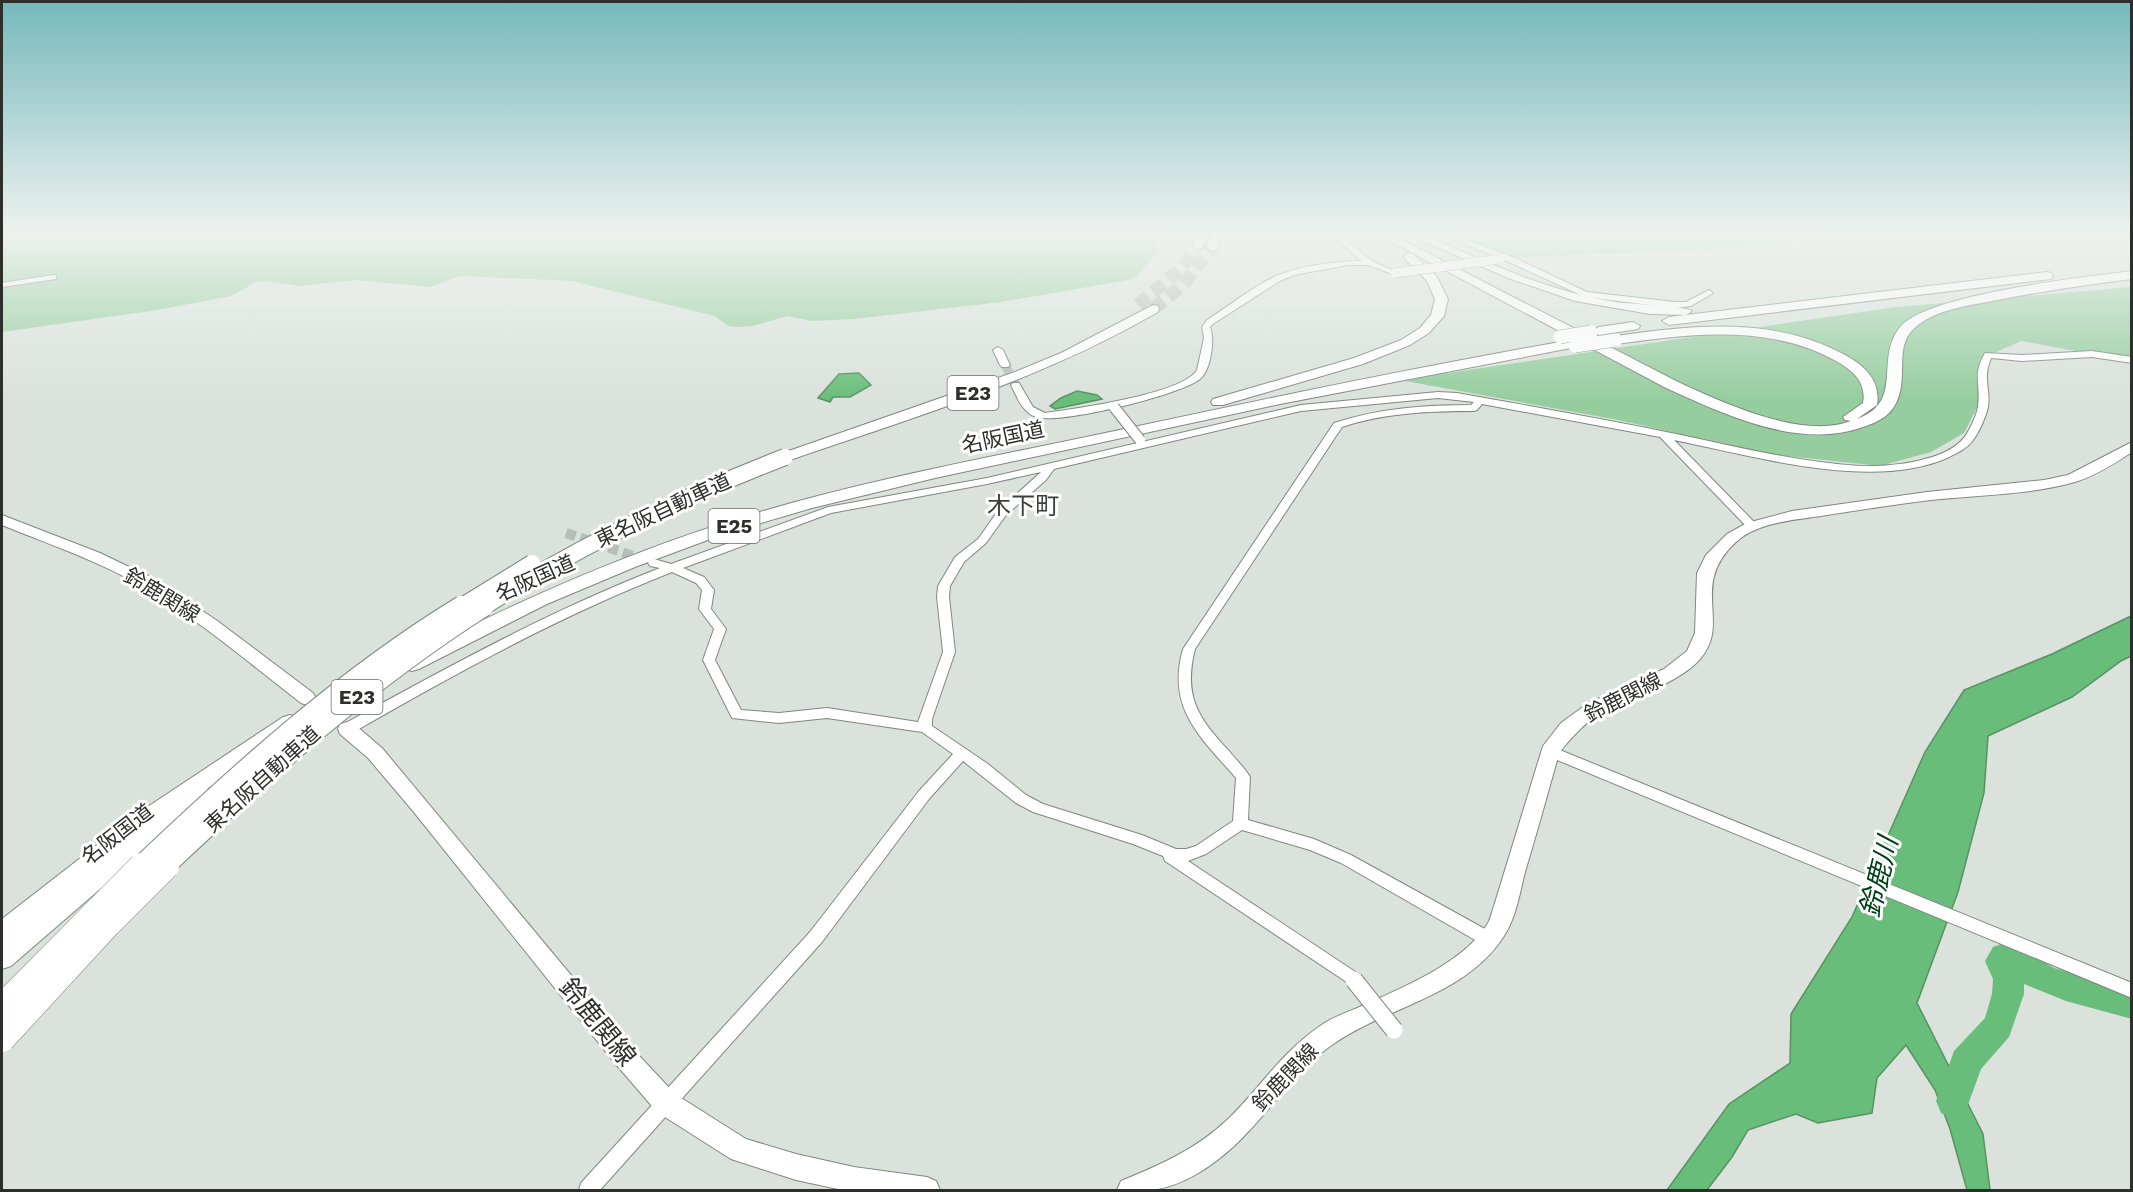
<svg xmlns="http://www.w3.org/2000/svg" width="2133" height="1192" viewBox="0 0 2133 1192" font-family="'Work Sans','Noto Sans JP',sans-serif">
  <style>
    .green { fill: #95cd9e }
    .water { fill: #69bd7a; stroke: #579263; stroke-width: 1.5 }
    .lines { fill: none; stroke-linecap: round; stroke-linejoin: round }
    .river { fill: #69bd7a; fill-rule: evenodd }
    .minor-tunnel-far1 { stroke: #b7beb8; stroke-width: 9; stroke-dasharray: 9 4.5; stroke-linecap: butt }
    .minor-tunnel { stroke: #b7beb8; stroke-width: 10; stroke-dasharray: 10 5; stroke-linecap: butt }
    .highway-tunnel { stroke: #b7beb8; stroke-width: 13; stroke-dasharray: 13 7; stroke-linecap: butt }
    .minor-casing { stroke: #7f8780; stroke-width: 2 }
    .major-casing { stroke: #7f8780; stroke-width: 2 }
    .highway-casing { stroke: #7f8780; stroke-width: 2 }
    .minor { fill: #fff; fill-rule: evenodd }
    .major { fill: #fff; fill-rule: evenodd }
    .highway { fill: #fff; fill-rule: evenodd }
    .minor-bridge-far2-casing { stroke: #7f8780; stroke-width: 10; stroke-linecap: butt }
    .minor-bridge-far1-casing { stroke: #7f8780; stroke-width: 12; stroke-linecap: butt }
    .minor-bridge-casing { stroke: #7f8780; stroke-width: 19; stroke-linecap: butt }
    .highway-bridge-far3-casing { stroke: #7f8780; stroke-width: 14; stroke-linecap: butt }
    .highway-bridge-far2-casing { stroke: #7f8780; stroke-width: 18; stroke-linecap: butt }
    .highway-bridge-far1-casing { stroke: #7f8780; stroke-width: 22; stroke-linecap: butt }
    .highway-bridge-casing { stroke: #7f8780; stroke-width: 27; stroke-linecap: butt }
    .minor-bridge-far2 { stroke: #fff; stroke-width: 9 }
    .minor-bridge-far1 { stroke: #fff; stroke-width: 10 }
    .minor-bridge { stroke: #fff; stroke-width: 17 }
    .highway-bridge-far3 { stroke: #fff; stroke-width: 13 }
    .highway-bridge-far2 { stroke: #fff; stroke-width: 16 }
    .highway-bridge-far1 { stroke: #fff; stroke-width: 20 }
    .highway-bridge { stroke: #fff; stroke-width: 26 }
    .labels { text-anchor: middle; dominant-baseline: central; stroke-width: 6; stroke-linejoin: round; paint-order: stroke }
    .shield { fill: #fff; stroke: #6b6d6b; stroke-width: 1.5 }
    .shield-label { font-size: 20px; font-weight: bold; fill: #2c2f2c }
    .street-label { font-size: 21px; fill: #2c2f2c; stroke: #fff }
    .quarter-label { font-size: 24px; fill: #3a413b; stroke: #fff }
    .near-street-label { font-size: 26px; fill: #2c2f2c; stroke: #fff }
    .near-water-label { font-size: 27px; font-style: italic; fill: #004218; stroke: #fff }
  </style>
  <rect width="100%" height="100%" fill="#dae2db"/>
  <path class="green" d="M2,234H1156L1159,250L1134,279L1001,302L854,319L812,321L788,316L752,326L738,327L728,326L715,316L572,281L461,276L430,287L356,280L300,286L265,281L256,282L231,296L157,310L2,332Z
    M1440,234H1843C1759,248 1673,252 1587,254C1558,255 1524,260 1495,254C1475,250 1458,242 1440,234Z
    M2131,287V361L2021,341L1985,357L1982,398L1964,433L1931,452L1880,466L1769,454L1618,420L1400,380L1896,307Z"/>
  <path class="water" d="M859,373L871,385L850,397H833L830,402L818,398L839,374Z
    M1077,391L1097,395L1102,399L1055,409L1050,406L1061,398Z
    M2131,616V656L2121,661L2072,697L1988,736L1984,793L1958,892L1917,1003L1983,1134L1990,1190H1967L1950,1129L1935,1090L1906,1045L1877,1078L1872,1113L1818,1123L1796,1114L1748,1130L1732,1157L1707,1190H1667L1729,1104L1790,1063L1791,1014L1852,917L1925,752L1964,690L2052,654Z"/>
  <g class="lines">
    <path class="river" d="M2004,943L2026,952L2054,968L2132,990V1019L2066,1001L2024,984V994L2009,1037L1981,1069L1965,1113L1953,1118L1941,1113L1936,1101L1954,1051L1985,1018L1992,994L1993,979L1985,961L1993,947Z"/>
    <path class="minor-tunnel-far1" d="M1005,365L1016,385"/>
    <path class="minor-tunnel" d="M566,533L648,561"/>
    <path class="highway-tunnel" d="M1138,305L1180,269L1198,245
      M1153,309L1183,285L1212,247"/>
    <g class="minor-casing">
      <path id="minor" d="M1331,234H1339L1372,261L1399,273L1395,275L1368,265H1348L1294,275L1278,282L1213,324L1210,327C1215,340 1211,370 1200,379C1181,395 1058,425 1036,417C1022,412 1017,397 1011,385L1013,383H1019L1033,407L1045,413C1074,409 1183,394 1197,370L1204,338L1202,327L1207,320C1229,306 1251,288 1274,277C1298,266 1335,261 1361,261Z
        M1440,234H1450L1515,258L1587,292L1675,302H1686L1709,290L1713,293L1691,306L1675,308L1585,297L1509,262Z
        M53,275H56V279L2,287V283Z
        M998,347L1003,350L1010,365L1008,367H1002L1000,365L993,350Z
        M2092,351L2132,357V363L2092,357L2022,361L1991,358C1982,381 1991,388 1988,407C1986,416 1979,433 1973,440C1967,449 1957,453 1947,458C1872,491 1753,456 1674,440L1756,524L1758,526L1752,529L1748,528L1660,437L1482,404L1477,410L1474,411C1429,411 1384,413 1342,427L1195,649C1183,696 1198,718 1229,751C1236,760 1245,768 1250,777L1248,820L1314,839L1351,855L1494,934L1496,939L1494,944L1488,946L1482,944L1341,863L1310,850L1242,830L1206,854L1188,861L1360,975L1362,980L1360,985L1354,987L1165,861L1163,856L1133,844L1033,812L1016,803L963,761L929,799L822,942L600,1190H579L581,1183L810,932L919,791L953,754L922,732L827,718L779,723L732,718L703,660L714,629L699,609L702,590L696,583L672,572C560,616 456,673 352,733H342L340,729L342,725C446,668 549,611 660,568L650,566L648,563L650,560L654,559L671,564L828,507L987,478L1301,405L1438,392L1457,393C1530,406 1603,419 1676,434C1737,447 1798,462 1860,466C1889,467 1943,462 1963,439C1969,432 1977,415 1978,406C1981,383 1972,376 1985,353L2022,355ZM1438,398L1474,402L1471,405C1425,405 1379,408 1334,423L1183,649C1166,708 1200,737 1236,778L1233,821L1196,846L1186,849H1176L1142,835L1043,804L1026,795L988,764L932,726V719L955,652L949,597L950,586L964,562L986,543L1006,515L1046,480L1054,469L1301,411ZM1041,472L998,511L978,539L955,557L938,586L937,597L943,652L918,722L827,708L779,713L741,710L715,660L726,629L711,609L714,590L704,577L683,568L831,513L987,484Z
        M1550,746L2132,983V998L1545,755L1543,751L1545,747Z"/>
    </g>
    <g class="major-casing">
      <path id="major" d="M2132,442V452C2114,464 2095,476 2075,482C2029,495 1978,495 1931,500C1896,504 1861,510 1827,515C1798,520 1759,521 1736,542C1689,585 1731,622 1701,658C1679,684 1631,697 1601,713C1584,723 1571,738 1559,753C1548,793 1537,832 1525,872C1520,892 1516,918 1504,936C1464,998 1385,1006 1329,1047C1277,1086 1255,1141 1195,1175C1164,1192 1152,1190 1117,1190L1121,1181C1160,1165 1195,1150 1227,1120C1261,1087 1281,1052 1323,1024C1335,1016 1351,1011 1364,1005C1404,987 1465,962 1488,923C1491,918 1492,911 1494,906L1543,746L1561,723L1587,704L1664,669L1687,651L1695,633L1697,573L1706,555L1727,534L1747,523L1792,511L1927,492L2044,480L2068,475Z
        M2,515L100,553L154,579L216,620L313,693L316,698L313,703L307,705L301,703C244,659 189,611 125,577C85,556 43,542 2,525Z
        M347,722L354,724L382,748L630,1046L675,1094L746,1139L796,1154L854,1167L927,1177L936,1181L940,1190H843L796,1180L731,1159L657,1112L614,1062L413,811L368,758L340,734L338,729L340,724Z"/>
    </g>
    <g class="highway-casing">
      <path id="highway" d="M1198,234H1210L1202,248L1198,249L1192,245Z
        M1212,234H1224L1216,250L1212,251L1206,247Z
        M1377,234H1391L1676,381C1721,402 1802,440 1851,421L1845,420L1843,417L1863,403C1867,382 1852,370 1836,361C1767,323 1690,334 1616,344L1609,340L1616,336C1694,325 1774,316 1845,355C1865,366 1881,381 1877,405L1857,419C1906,401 1873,359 1901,326C1930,294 2084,277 2132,271V279C2085,285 2038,292 1992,301C1967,306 1939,309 1918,325C1892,344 1909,375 1897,401C1891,415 1880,421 1866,426C1800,451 1726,415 1666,388Z
        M1407,234H1422C1484,261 1549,292 1616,302C1630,304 1687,306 1692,311L1686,315L1650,314L1575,301L1508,278Z
        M1409,253L1413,254L1437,277L1448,299L1444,316L1429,333L1410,345L1363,364L1223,405H1213L1211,402L1213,399L1354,358L1401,340L1420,328L1431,315L1435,299L1427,281L1403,257Z
        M2047,272L2051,273L2053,276L2051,279L1669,325L1662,321L1669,317Z
        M1153,305L1158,306L1159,309L1158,312C1040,380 918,416 790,460H780L777,457L780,454L1015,372L1061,353Z
        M1633,322L1640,326L1638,329L1599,335L1592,331L1599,327Z
        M1571,340L1576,341L1578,344L1576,347L1280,404L935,478L812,508L724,534L635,567L547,604L419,669L412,671L405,669L402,664L405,659C519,600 636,548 760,512C875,478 993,457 1110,432C1264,399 1417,367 1571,340Z
        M290,715L297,717L300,722L297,727L207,789L213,791L216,797L213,803L100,889L11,966L2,969V919L137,814L283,717Z"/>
    </g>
    <use href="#minor" class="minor"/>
    <use href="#major" class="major"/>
    <use href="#highway" class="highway"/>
    <g class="minor-bridge-far2-casing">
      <path id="minor-bridge-far2" d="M1395,273L1500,259"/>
    </g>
    <g class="minor-bridge-far1-casing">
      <path id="minor-bridge-far1" d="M1114,407L1140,440"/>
    </g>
    <g class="minor-bridge-casing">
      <path id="minor-bridge" d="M1354,980L1394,1030"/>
    </g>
    <g class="highway-bridge-far3-casing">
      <path id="highway-bridge-far3" d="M1560,337L1591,332
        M1575,346L1616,340"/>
    </g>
    <g class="highway-bridge-far2-casing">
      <path id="highway-bridge-far2" d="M459,608L532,563
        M482,608C578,546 679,498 785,457"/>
    </g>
    <g class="highway-bridge-far1-casing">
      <path id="highway-bridge-far1" d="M140,867C239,773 344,678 462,606
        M164,867C264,772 367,681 484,606"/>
    </g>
    <g class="highway-bridge-casing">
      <path id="highway-bridge" d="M2,1007L142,866
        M2,1039L108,924L166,866"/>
    </g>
    <use href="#minor-bridge-far2" class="minor-bridge-far2"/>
    <use href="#minor-bridge-far1" class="minor-bridge-far1"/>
    <use href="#minor-bridge" class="minor-bridge"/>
    <use href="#highway-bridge-far3" class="highway-bridge-far3"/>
    <use href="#highway-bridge-far2" class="highway-bridge-far2"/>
    <use href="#highway-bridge-far1" class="highway-bridge-far1"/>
    <use href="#highway-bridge" class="highway-bridge"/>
  </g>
  <linearGradient id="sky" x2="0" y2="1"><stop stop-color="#75b8bc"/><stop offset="0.58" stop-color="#eef2ef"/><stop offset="1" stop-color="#eef2ef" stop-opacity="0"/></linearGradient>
  <rect width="2133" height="401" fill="url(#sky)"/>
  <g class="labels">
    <g class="shield">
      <rect x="947.5" y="376" width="51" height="34" rx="4.5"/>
      <rect x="708.5" y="509" width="51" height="34" rx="4.5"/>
      <rect x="331.5" y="680" width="51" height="34" rx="4.5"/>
    </g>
    <g class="shield-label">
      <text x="973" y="393">E23</text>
      <text x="734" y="526">E25</text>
      <text x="357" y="697">E23</text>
    </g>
    <g class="street-label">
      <text transform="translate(1003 437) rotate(-12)">名阪国道</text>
      <text transform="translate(663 510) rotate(-25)">東名阪自動車道</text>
      <text transform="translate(535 578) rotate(-24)">名阪国道</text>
      <text transform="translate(162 595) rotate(31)">鈴鹿関線</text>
      <text transform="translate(1623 697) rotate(-27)">鈴鹿関線</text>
      <text transform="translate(262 779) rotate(-42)">東名阪自動車道</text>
      <text transform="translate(117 834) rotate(-38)">名阪国道</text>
      <text transform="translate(1285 1077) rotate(-46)">鈴鹿関線</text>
    </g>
    <g class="quarter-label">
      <text x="1023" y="506">木下町</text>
    </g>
    <g class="near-street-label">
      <text transform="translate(598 1022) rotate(51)">鈴鹿関線</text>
    </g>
    <g class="near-water-label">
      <text transform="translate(1879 877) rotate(-76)">鈴鹿川</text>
    </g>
  </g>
  <rect width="2133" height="1192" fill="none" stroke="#2c2f2c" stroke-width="6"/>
</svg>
